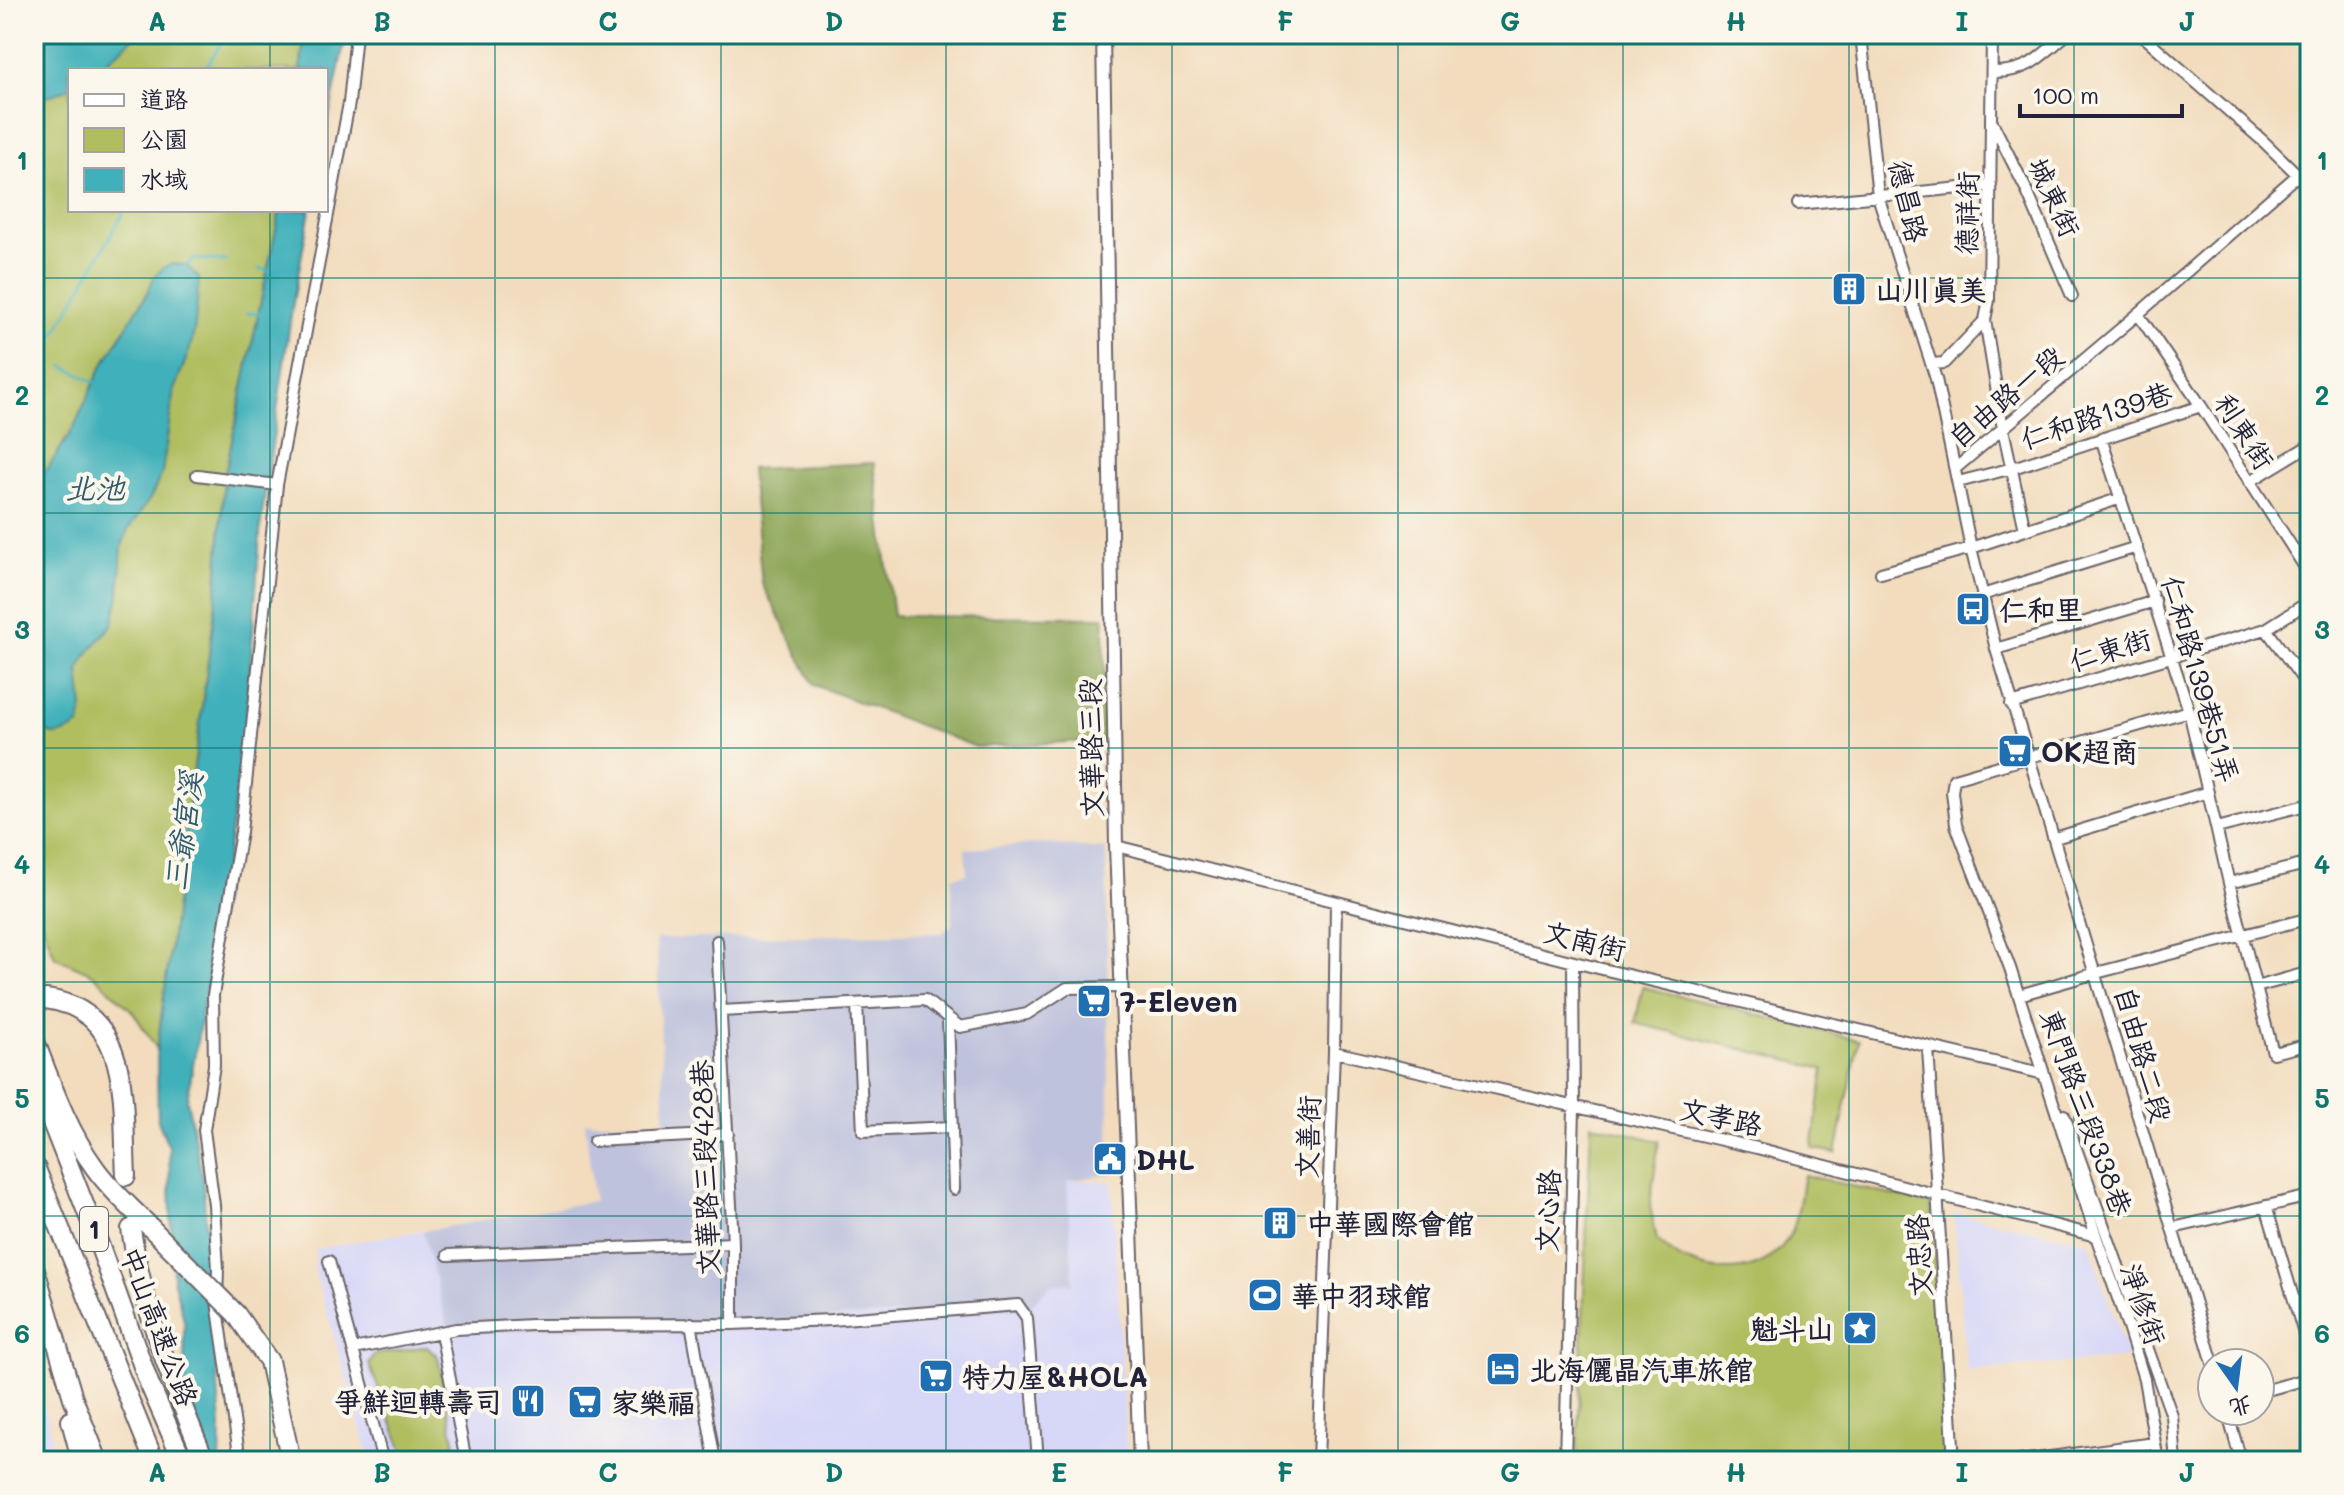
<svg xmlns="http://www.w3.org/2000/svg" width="2344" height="1495" viewBox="0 0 2344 1495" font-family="Mali,'LXGW WenKai TC',sans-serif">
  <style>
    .built { fill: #d7d7f8 }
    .industrial { fill: #bfc2dd }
    .green { fill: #b0be60; stroke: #69704e; stroke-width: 2 }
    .forest { fill: #8ca556; stroke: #576448; stroke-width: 2 }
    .water { fill: #40b0ba; stroke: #31697a; stroke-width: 2 }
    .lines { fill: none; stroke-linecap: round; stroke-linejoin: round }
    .stream { stroke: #40b0ba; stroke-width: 3 }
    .minor-casing { stroke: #6b6368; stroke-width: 14 }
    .tertiary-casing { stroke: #6b6368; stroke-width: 16 }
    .motorway-casing { stroke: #6b6368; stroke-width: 22 }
    .minor { stroke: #fff; stroke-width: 10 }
    .tertiary { stroke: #fff; stroke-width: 12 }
    .motorway { stroke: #fff; stroke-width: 18 }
    .motorway-bridge-casing { stroke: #6b6368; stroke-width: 22; stroke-linecap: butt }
    .motorway-bridge { stroke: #fff; stroke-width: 18 }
    .grid { fill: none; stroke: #0f766e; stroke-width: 2; stroke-opacity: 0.55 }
    .labels { text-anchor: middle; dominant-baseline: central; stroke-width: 8; stroke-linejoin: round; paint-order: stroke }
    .shield { fill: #fbf7ec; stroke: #636270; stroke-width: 2 }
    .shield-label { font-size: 26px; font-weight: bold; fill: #22223b }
    .street-label { font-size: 28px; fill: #22223b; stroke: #fbf7ec }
    .poi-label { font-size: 28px; font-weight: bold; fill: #22223b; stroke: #fbf7ec; text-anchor: start }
    .water-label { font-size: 30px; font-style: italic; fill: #2e5b6e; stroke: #fbf7ec }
    .neatline { fill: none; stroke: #0f766e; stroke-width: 3 }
    .grid-label { font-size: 26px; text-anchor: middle; font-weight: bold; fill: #0f766e }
  </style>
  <rect width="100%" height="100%" fill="#fbf7ec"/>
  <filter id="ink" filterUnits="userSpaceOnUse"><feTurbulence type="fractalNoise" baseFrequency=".0125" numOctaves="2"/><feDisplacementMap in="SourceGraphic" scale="16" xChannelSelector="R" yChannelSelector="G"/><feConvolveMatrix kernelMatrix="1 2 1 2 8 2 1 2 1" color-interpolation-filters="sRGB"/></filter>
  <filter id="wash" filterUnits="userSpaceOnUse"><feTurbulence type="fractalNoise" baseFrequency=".006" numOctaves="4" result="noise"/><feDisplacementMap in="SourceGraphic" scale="32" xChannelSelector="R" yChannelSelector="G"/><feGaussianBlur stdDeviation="1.8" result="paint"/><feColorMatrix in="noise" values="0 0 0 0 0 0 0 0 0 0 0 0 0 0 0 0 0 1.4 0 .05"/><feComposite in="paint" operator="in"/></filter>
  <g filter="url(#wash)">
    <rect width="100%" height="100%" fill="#f2dcbd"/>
    <path class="built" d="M1066,1180L1112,1182L1127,1461H370L314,1268L316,1249L423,1230L449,1332L1073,1282Z
      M1954,1213L2089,1242L2128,1358L1967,1371Z
      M34,1370L52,1437L51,1461H34Z"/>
    <path class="industrial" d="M1044,844L1106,849L1110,1174L1067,1181L1073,1283L1051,1285L1025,1311L1006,1309L666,1326L449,1332L423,1231L594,1201L585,1122H665L656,939L942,933L952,925V877L967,874L965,849Z"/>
    <path class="green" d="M34,34H305L300,70H70V210H280L224,479L216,601L157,1049L133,1012L93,974L55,957L34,902Z
      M1643,987L1859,1040L1836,1153L1812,1148L1824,1069L1635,1023Z
      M1591,1124L1659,1141L1650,1205L1657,1240C1665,1246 1673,1255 1682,1259C1722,1277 1767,1275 1790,1235C1799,1219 1800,1193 1804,1175L1931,1204L1947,1461H1577Z
      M427,1346L438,1357L458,1461C440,1461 423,1461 407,1461L369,1364L374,1355Z"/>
    <path class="forest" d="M874,463L893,616L1104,617L1106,740L976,747L814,685L762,584L751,469Z"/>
    <path class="water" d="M34,34H138L97,70H70V88L34,102Z
      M305,34H346L326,131V70H300Z
      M280,210H310L292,308L261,521L247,711L223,889L187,1100L203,1182L221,1427L220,1461H186L184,1320L173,1279L169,1147L158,1121L157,1049L216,601L224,479Z
      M173,264L186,265L199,278L195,326L190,349L174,390L162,473L151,497L128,530L122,546L119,595L113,624L88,653L79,670L83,708L80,725C59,738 51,739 34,721C34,705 38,681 34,667V490L74,427L101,368L148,292L154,277L164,267Z"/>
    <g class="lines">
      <path class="stream" d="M204,70L227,34
        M186,266L194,259L226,261
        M259,269L271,271
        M247,313L263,314
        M63,366L95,382
        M34,371L125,210"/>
    </g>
  </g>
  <g filter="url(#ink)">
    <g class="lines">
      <g class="minor-casing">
        <path id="minor" d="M1861,34L1878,196L1936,379L1971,548L1996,649L2213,1363
          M2141,34L2263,141L2298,175L2310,192
          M1992,72C2029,73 2040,56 2067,34
          M1993,124L2025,187L2072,296
          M1798,204L1991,185
          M2138,314L2201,406L2310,575
          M1985,320L2003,429L2025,530
          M1932,364L1944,363L1985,320L1989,300L1992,34
          M2101,438L2189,711L2229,883L2273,1053L2310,1044
          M1956,468L2138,314L2310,164
          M197,475L277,485
          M1958,482L2013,468L2201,406
          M2249,482L2310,445
          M1881,573L1971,548L2121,498
          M1982,595L2137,547
          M2266,629L2310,689
          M1996,649L2155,601
          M2011,704L2266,629L2310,601
          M2217,828L2310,804
          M2055,838L2208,792
          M1116,846L1598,968L2044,1074
          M2229,883L2310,863
          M717,941L733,1243V1324
          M2256,987L2310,972
          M2019,995L2096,973L2310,918
          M857,1004L863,1131L952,1127
          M721,1011L925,1000L960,1027L1027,1014L1067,988L1121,987
          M948,1018L954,1189
          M1928,1048L1954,1461
          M1334,1052L1757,1148L2096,1236
          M2064,1115L2172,1416L2176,1461
          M594,1141L728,1134
          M2266,1206L2310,1354
          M2173,1228L2310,1196
          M448,1255L733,1243
          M329,1261L383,1461
          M691,1323L715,1461
          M441,1333L466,1461
          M353,1349L456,1329L532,1325L733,1324L831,1320L1018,1305L1027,1318L1038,1461
          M2260,1392L2310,1378
          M2227,1411L2241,1461
          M240,1461L217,1302L218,1269L214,1205L204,1130L214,1065L213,995L241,832L277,485L349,103L356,34
          M1327,1461L1318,1460L1334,1052L1336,902
          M1565,1461L1574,1109L1573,962
          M2019,1461L2155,1443
          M2158,1461L2144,1379L2127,1324L2096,1236L2010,968L1956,825L1952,792L1954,779L2189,711"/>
      </g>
      <g class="tertiary-casing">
        <path id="tertiary" d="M1103,34L1116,846L1140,1461"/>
      </g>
      <g class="motorway-casing">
        <path id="motorway" d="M46,999C135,1011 122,1110 126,1176
          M34,1039C51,1083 67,1130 95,1168C112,1192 135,1211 155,1232
          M34,1077L91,1222L149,1383L183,1461
          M34,1164L154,1461
          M131,1229C143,1311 173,1384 205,1461
          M34,1266L73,1398L98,1461
          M236,1314L269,1361L291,1461
          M71,1421L79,1451V1461"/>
      </g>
      <use href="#minor" class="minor"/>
      <use href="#tertiary" class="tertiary"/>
      <use href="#motorway" class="motorway"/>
      <g class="motorway-bridge-casing">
        <path id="motorway-bridge" d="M155,1232L236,1314"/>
      </g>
      <use href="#motorway-bridge" class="motorway-bridge"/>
    </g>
  </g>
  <path class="grid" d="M270,34V70M495,34V1461M721,34V1461M946,34V1461M1172,34V1461M1398,34V1461M1623,34V1461M1849,34V1461M2074,34V1461M270,210V1461M34,278H2310M34,513H2310M34,748H2310M34,982H2310M34,1216H2310"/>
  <defs>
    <g id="building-square" transform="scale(1.8)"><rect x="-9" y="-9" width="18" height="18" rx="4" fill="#1f6fb2" stroke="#fbf7ec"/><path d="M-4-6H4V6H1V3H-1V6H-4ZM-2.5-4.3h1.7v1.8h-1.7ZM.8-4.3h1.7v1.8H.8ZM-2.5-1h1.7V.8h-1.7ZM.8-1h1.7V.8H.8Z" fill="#fff"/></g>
    <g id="bus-square" transform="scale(1.8)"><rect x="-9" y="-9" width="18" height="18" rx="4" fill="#1f6fb2" stroke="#fbf7ec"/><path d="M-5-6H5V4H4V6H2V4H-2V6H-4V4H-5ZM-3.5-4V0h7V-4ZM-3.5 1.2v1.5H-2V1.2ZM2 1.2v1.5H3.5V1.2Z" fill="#fff"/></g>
    <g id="supermarket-square" transform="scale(1.8)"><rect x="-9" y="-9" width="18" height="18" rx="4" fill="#1f6fb2" stroke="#fbf7ec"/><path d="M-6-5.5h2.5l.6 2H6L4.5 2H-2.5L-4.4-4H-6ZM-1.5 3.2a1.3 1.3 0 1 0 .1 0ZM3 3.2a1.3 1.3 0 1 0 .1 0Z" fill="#fff"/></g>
    <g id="civic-square" transform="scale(1.8)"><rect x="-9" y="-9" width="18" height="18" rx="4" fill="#1f6fb2" stroke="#fbf7ec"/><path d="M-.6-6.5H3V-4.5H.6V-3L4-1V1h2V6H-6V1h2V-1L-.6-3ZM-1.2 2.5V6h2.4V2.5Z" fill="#fff"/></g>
    <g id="stadium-square" transform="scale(1.8)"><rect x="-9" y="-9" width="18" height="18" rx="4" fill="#1f6fb2" stroke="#fbf7ec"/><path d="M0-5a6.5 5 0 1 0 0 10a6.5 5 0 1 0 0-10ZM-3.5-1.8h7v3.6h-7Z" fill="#fff"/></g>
    <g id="sight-square" transform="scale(1.8)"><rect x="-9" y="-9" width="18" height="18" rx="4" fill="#1f6fb2" stroke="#fbf7ec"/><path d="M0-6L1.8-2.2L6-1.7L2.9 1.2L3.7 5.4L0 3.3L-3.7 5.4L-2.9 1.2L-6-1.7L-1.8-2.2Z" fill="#fff"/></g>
    <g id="hotel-square" transform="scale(1.8)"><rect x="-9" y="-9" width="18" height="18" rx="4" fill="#1f6fb2" stroke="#fbf7ec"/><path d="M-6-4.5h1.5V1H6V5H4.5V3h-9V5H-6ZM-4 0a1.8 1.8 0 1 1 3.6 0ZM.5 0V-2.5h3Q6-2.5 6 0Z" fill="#fff"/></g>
    <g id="restaurant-square" transform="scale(1.8)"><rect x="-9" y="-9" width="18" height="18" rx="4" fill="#1f6fb2" stroke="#fbf7ec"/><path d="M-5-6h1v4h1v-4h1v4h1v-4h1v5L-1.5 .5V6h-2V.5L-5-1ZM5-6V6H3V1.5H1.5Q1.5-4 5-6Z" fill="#fff"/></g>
  </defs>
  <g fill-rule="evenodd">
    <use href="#building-square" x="1849" y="289"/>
    <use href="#bus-square" x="1973" y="609"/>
    <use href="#supermarket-square" x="2015" y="751"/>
    <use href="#supermarket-square" x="1094" y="1001"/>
    <use href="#civic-square" x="1110" y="1159"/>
    <use href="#building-square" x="1280" y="1223"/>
    <use href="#stadium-square" x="1265" y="1295"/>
    <use href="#sight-square" x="1860" y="1328"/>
    <use href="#hotel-square" x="1503" y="1369"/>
    <use href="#supermarket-square" x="936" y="1376"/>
    <use href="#restaurant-square" x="528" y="1401"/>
    <use href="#supermarket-square" x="585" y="1402"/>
  </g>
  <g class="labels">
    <rect class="shield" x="80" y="1207" width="28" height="44" rx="6"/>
    <g class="shield-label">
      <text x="94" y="1229">1</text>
    </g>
    <g class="street-label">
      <text transform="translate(2055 197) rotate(65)">城東街</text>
      <text transform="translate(1909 201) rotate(77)">德昌路</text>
      <text transform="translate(1966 213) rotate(-89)">德祥街</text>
      <text transform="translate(2005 396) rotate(-40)">自由路一段</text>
      <text transform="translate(2096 415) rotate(-18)">仁和路139巷</text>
      <text transform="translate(2245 431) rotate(57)">利東街</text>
      <text transform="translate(2110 649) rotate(-17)">仁東街</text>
      <text transform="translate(2201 679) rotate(74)">仁和路139巷51弄</text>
      <text transform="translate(1090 748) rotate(-91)">文華路三段</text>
      <text transform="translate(1585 940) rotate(14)">文南街</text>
      <text transform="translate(2144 1054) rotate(74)">自由路二段</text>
      <text transform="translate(2087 1112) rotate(70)">東門路三段338巷</text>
      <text transform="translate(1721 1116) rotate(12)">文孝路</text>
      <text transform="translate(1307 1137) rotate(-88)">文善街</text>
      <text transform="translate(704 1168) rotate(-92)">文華路三段428巷</text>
      <text transform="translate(1547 1211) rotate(-88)">文心路</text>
      <text transform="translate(1918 1256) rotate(-93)">文忠路</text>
      <text transform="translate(2144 1304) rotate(71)">淨修街</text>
      <text transform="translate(160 1326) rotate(69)">中山高速公路</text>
    </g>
    <g class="poi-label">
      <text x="1875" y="289">山川真美</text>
      <text x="1999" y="609">仁和里</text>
      <text x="2041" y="751">OK超商</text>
      <text x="1120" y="1001">7-Eleven</text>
      <text x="1136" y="1159">DHL</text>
      <text x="1306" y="1223">中華國際會館</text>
      <text x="1291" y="1295">華中羽球館</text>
      <text x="1834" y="1328" text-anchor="end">魁斗山</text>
      <text x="1529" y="1369">北海儷晶汽車旅館</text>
      <text x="962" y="1376">特力屋&amp;HOLA</text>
      <text x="502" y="1401" text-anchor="end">爭鮮迴轉壽司</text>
      <text x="611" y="1402">家樂福</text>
    </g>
    <g class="water-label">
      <text x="95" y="487">北池</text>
      <text transform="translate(182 831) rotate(-82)">三爺宮溪</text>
    </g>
  </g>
  <rect width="2344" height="1495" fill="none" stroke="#fbf7ec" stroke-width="88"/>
  <rect x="68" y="68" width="260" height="144" fill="#fbf7ec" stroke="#a4a2a5" stroke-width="2"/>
  <rect x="84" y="94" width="40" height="12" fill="#ffffff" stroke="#a4a2a5" stroke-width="2"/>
  <text x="140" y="108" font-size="24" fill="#22223b">道路</text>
  <rect x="84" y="128" width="40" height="24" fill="#b0be60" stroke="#a4a2a5" stroke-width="2"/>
  <text x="140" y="148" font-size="24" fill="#22223b">公園</text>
  <rect x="84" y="168" width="40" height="24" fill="#40b0ba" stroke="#a4a2a5" stroke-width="2"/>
  <text x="140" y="188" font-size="24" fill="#22223b">水域</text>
  <g transform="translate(2236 1387) rotate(166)"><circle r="38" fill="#fbf7ec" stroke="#a4a2a5" stroke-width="2"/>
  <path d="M0-6L14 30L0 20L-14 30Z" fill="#1f6fb2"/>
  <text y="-12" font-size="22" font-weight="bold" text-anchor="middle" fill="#22223b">北</text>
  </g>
  <path d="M2020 104v12h162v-12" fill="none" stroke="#22223b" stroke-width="4"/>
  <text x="2032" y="104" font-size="24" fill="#22223b" stroke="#fbf7ec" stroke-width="6" paint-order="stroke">100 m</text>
  <rect x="44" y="44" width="2256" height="1407" class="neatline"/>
  <g class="grid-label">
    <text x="157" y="31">A</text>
    <text x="382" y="31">B</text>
    <text x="608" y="31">C</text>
    <text x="834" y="31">D</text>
    <text x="1059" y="31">E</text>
    <text x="1285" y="31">F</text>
    <text x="1510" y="31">G</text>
    <text x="1736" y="31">H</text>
    <text x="1962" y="31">I</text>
    <text x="2187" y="31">J</text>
    <text x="22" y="170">1</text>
    <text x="2322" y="170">1</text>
    <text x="22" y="405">2</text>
    <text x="2322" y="405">2</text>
    <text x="22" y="639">3</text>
    <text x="2322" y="639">3</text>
    <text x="22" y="874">4</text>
    <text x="2322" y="874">4</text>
    <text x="22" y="1108">5</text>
    <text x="2322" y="1108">5</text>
    <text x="22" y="1343">6</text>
    <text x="2322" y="1343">6</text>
    <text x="157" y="1482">A</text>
    <text x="382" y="1482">B</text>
    <text x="608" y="1482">C</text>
    <text x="834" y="1482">D</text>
    <text x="1059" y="1482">E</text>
    <text x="1285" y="1482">F</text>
    <text x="1510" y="1482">G</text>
    <text x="1736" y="1482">H</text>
    <text x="1962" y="1482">I</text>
    <text x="2187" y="1482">J</text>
  </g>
</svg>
